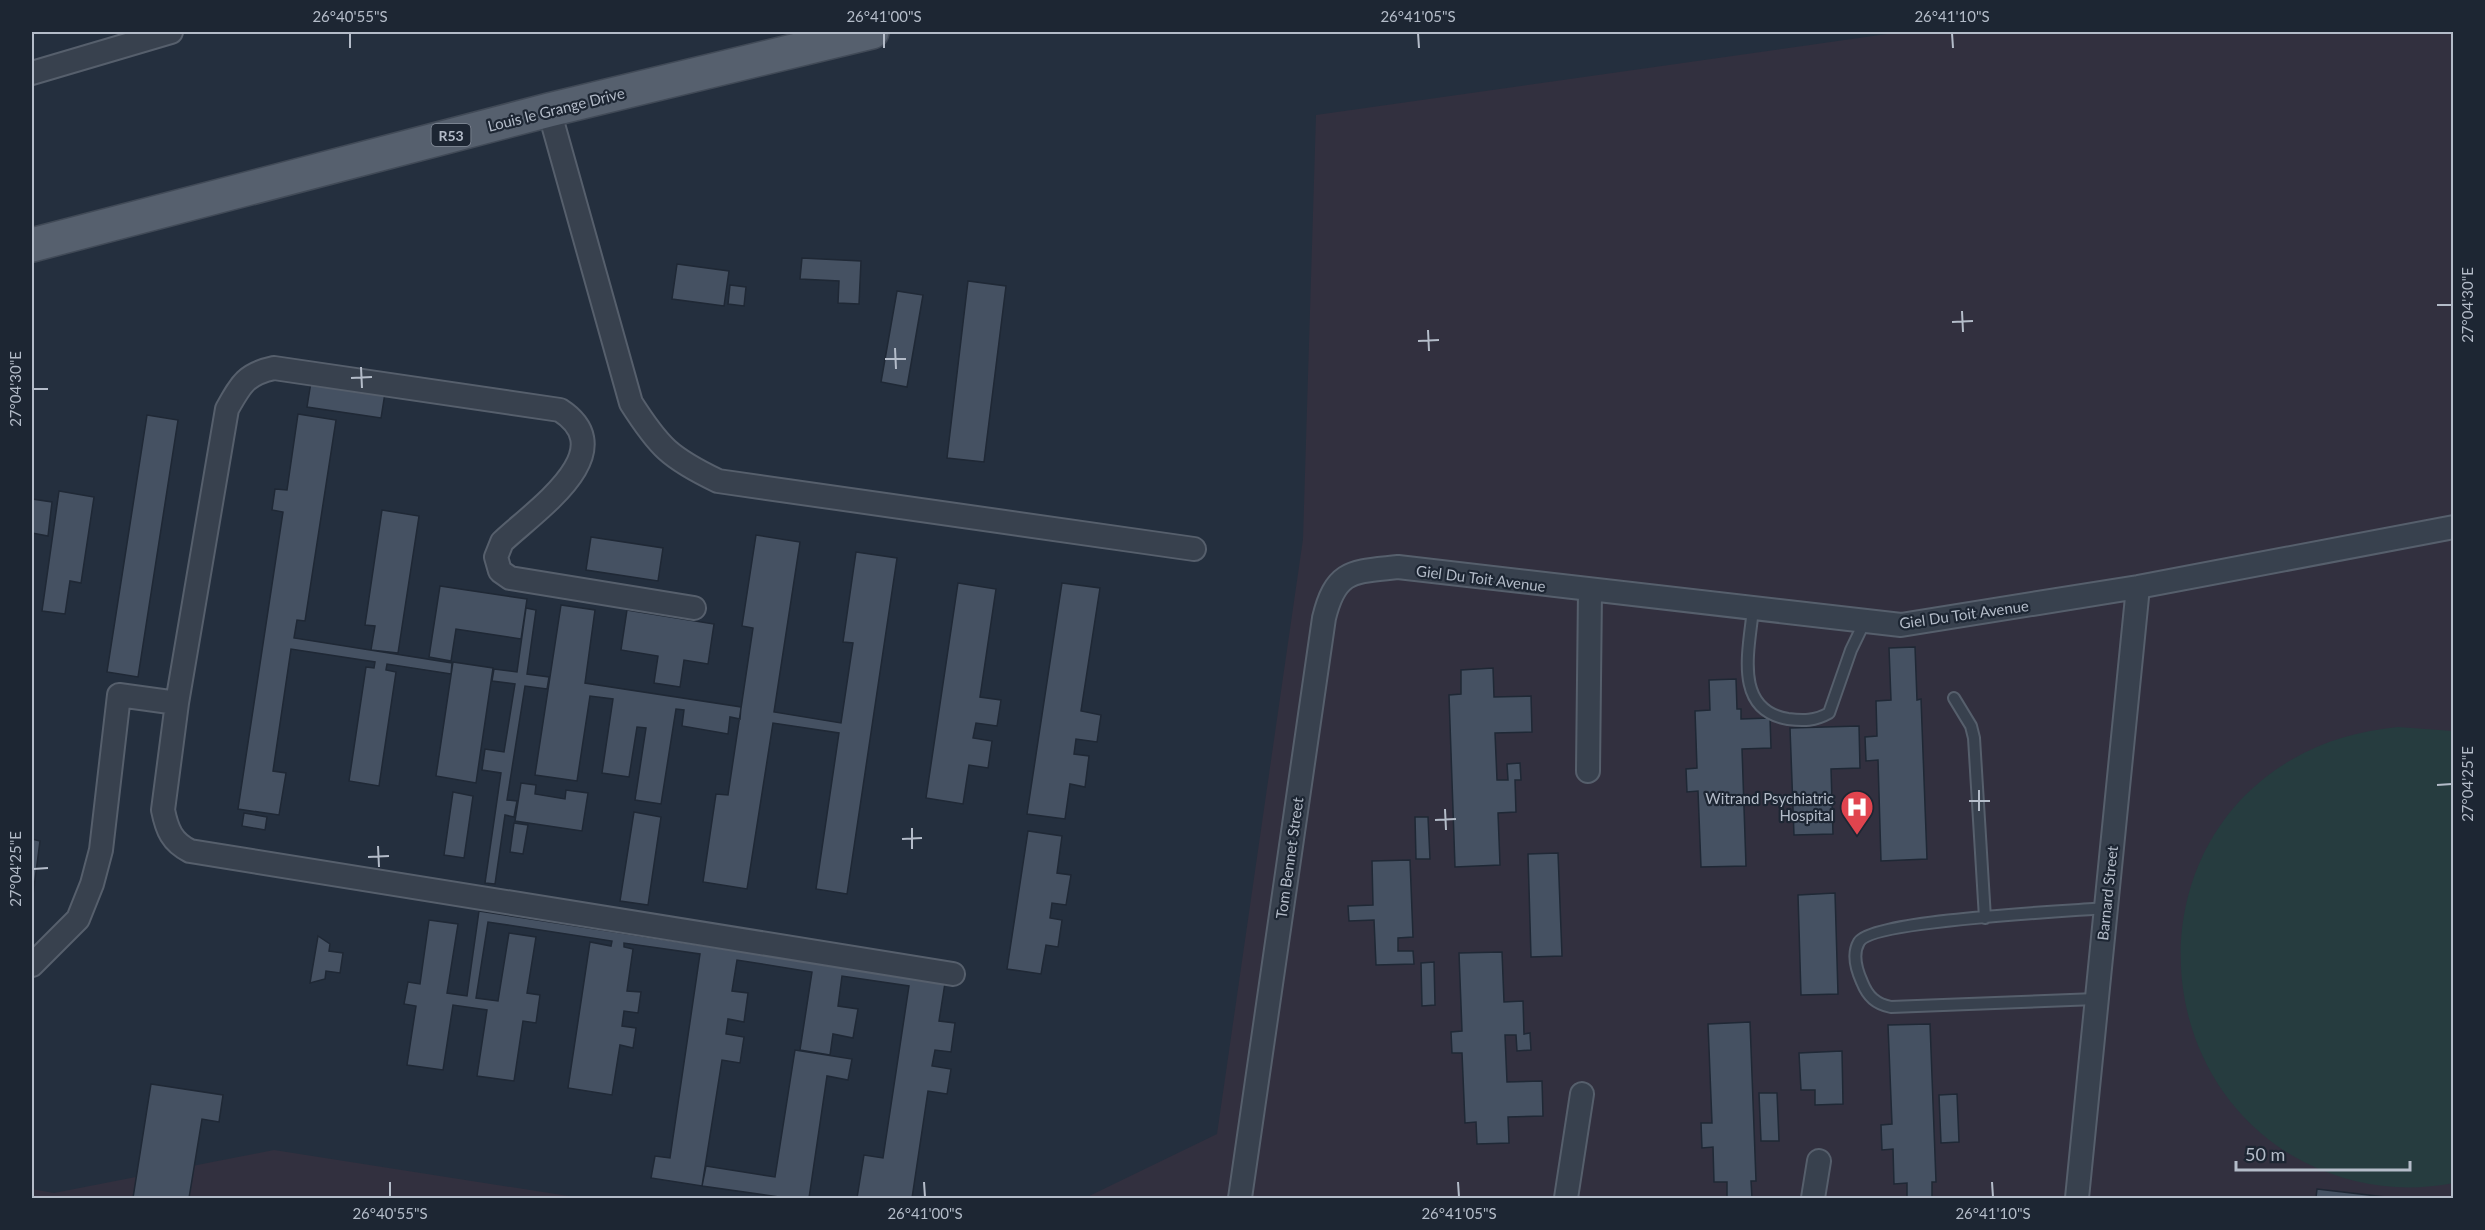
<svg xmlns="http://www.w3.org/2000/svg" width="2485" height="1230" viewBox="0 0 2485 1230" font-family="Lato,sans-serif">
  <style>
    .medical { fill: #32303f }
    .green { fill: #263c3f }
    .building { fill: #455162; stroke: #1f2835; stroke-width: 1.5 }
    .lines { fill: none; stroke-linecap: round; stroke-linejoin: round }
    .lane-casing { stroke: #565f6c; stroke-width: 14 }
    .street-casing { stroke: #565f6c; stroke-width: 26 }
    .primary-casing { stroke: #414a57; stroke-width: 36 }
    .lane { stroke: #38414e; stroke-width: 10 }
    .street { stroke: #38414e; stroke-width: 22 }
    .primary { stroke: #56606e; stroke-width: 33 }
    .ticks { fill: none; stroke: #b4bcc9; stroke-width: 2 }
    .labels { text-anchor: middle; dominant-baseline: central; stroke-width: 4.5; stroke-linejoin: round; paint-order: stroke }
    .shield { fill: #1d2633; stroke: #878f9c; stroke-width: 1.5 }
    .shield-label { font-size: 14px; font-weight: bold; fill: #b4bcc9 }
    .street-label { font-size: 15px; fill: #b4bcc9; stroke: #1d2633 }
    .poi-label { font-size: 15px; fill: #b4bcc9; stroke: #1d2633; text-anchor: end }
    .neatline { fill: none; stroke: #b4bcc9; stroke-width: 2 }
    .ticks-label { font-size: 15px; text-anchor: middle; fill: #b4bcc9 }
  </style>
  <rect width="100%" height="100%" fill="#242f3e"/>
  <path class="medical" d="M1901,32H2453V1198H1085L1217,1134L1303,539L1316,115Z
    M274,1150L581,1198H32V1189L54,1193Z"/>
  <path class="green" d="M2398,727L2453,731L2454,1183C2402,1193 2351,1186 2304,1162C2147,1081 2137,850 2291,760C2325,740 2360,731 2398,727Z"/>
  <path class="building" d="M802,258L861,261L859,304L838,303L839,281L800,279Z
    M677,264L729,271L724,306L672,299Z
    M968,281L1006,286L984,462L947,458Z
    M730,285L746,287L744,306L728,304Z
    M897,291L923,295L907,387L881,382Z
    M311,382L385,393L381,418L307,407Z
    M298,414L336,420L305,621L297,620L294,638L452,663L451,674L387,664L386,670L396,672L379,786L349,781L366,667L374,668L375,662L291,649L273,771L286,773L279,815L238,809L283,512L272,510L275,489L287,490Z
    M147,415L178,420L138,677L107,672Z
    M59,491L94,497L81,583L70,581L65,614L42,611Z
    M32,499L52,502L48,536L32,533Z
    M382,510L419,516L398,653L371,650L375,626L365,625Z
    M756,535L800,542L774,712L841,723L853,643L843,642L856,552L897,558L847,894L816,889L839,733L773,723L747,889L703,882L716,794L728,795L753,628L742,626Z
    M591,537L663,548L658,581L586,570Z
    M958,583L996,589L980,697L1001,700L997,726L976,723L973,738L992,741L988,768L969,765L963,804L926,798Z
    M1062,583L1100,588L1081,711L1101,715L1097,742L1076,739L1074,754L1089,756L1085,787L1070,784L1065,819L1027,814Z
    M440,586L527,599L521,639L456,629L451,661L429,657Z
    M561,605L595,610L585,683L741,707L740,719L730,717L728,734L682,726L684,710L676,709L661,804L635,800L646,728L637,727L629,777L602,773L613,699L590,696L577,781L535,775Z
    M526,608L536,610L527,674L549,677L547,689L525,686L507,800L517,801L514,817L505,815L495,884L485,883L501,773L482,770L485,749L504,752L515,684L492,681L494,669L517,672Z
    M627,610L714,624L708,664L684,660L680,687L654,683L658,656L621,650Z
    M1915,647L1917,700L1921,699L1927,859L1881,861L1878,760L1866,761L1865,737L1877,736L1876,701L1891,700L1889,648Z
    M453,662L493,668L476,783L436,776Z
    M1493,668L1494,697L1531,696L1532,732L1495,733L1497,780H1508L1507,764L1520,763L1521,780H1515L1516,812L1498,813L1500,865L1455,867L1449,695L1461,694V670Z
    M1736,679L1737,709H1741V719L1770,718L1771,748L1742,749L1746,866L1701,867L1698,791L1687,792L1686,769L1697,768L1695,711L1710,710L1709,680Z
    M1859,726L1860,768L1831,769L1833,834L1794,835L1790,728Z
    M521,783L536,785L535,794L565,799L566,790L588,793L582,831L515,821Z
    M453,792L473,796L464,858L444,855Z
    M634,812L661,817L648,905L620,901Z
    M244,813L267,817L265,830L242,826Z
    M1415,817H1428L1430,859H1416Z
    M514,823L528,825L523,854L510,852Z
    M1028,831L1062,836L1057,873L1071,875L1066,905L1052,903L1050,918L1062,920L1058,947L1046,945L1041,974L1007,969Z
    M32,839L40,841L32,903Z
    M1558,853L1562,956L1531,957L1528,854Z
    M1410,860L1413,937L1398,938V951H1413L1414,964L1376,965L1374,920L1349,921L1348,906L1373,905L1372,861Z
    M1835,893L1838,994L1801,995L1798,895Z
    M479,911L945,983L939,1021L955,1023L951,1052L935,1050L932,1066L951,1069L947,1094L928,1091L912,1198H857L864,1155L883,1158L909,986L842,976L838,1006L858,1009L853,1038L833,1034L830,1055L800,1050L812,972L737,960L732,991L748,993L744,1022L728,1019L726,1034L744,1037L740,1063L722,1060L702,1186L651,1178L655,1156L670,1158L700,954L624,943V947L633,949L627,991L641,992L638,1013L624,1011L622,1026L636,1028L633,1048L620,1045L612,1095L568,1088L590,942L611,946L612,941L488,922L476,998L498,1001L509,933L536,937L527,993L540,995L536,1023L523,1021L514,1081L477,1076L487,1010L453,1005L443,1070L407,1065L416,1006L404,1004L408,982L420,984L429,920L458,924L447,993L467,996Z
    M318,936L330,944L329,951L343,953L340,973L326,971L325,979L310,983Z
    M1502,952L1504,1002L1523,1001L1524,1034L1530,1033L1531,1050L1517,1051L1516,1035H1505L1507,1082L1542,1081L1543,1116L1508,1117L1509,1143L1477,1144L1476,1122L1465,1123L1462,1053H1452L1451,1032L1462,1031L1459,953Z
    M1434,962L1435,1005L1422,1006L1421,963Z
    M1750,1022L1756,1181H1751L1752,1198H1727V1182H1714L1713,1147L1702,1148L1701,1123H1712L1708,1024Z
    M1930,1024L1936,1182H1932V1198H1907V1183L1894,1184L1893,1149L1882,1150L1881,1125L1892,1124L1888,1025Z
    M795,1050L852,1059L848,1080L827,1076L809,1198H786L702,1186L706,1166L775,1177Z
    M1842,1051L1843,1104L1815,1105V1090H1801L1799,1053Z
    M151,1084L223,1095L219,1122L202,1119L189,1198H133Z
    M1759,1093H1777L1779,1141H1761Z
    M1957,1094L1959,1142L1941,1143L1939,1095Z
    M2317,1189L2394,1198H2316Z"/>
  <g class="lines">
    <g class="lane-casing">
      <path id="lane" d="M1753,609C1749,650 1733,710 1788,719C1803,721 1815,721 1829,713L1851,650L1864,623
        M1954,698L1971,726L1974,738L1985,918
        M2096,999L1891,1007C1876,1004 1868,997 1862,982C1857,971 1852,954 1859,942C1872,920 2071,911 2106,908"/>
    </g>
    <g class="street-casing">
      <path id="street" d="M32,73L171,32
        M549,110L631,403C659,447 670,458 718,481L1194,549
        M694,608L510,578L500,571L496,557L502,542C533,512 625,452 560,410L274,368C246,374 241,384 227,409L177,703L163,810C167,830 172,842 190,851L953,974
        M1588,771L1590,591
        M32,965L78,919L92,884L101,850L119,695L177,703
        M1240,1198L1324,618C1336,569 1353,572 1398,567L1901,625L2138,587L2454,527
        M1566,1198L1582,1094
        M1813,1198L1819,1161
        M2077,1198L2138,587"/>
    </g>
    <g class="primary-casing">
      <path id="primary" d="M32,245L549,110L872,32"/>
    </g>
    <use href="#lane" class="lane"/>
    <use href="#street" class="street"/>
    <use href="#primary" class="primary"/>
  </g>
  <path class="ticks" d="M350,33V48M884,33V48M1418,33L1419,48M1952,33L1953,48M2437,305H2452M1962,311L1963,332M1952,322L1973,321M1428,330L1429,351M1418,341L1439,340M895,348L896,369M885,359H906M361,367L362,388M351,378L372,377M33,389H48M2437,785L2452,784M1979,790V811M1969,801H1990M1445,809L1446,830M1435,820L1456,819M912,828V849M902,839L922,838M378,846L379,867M368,857L389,856M33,869L48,868M390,1182V1197M924,1182L925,1197M1458,1182L1459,1197M1992,1182L1993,1197"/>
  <defs>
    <g id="hospital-pin" transform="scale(1.725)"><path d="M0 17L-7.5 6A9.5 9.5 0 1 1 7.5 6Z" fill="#e0444e" stroke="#1d2633"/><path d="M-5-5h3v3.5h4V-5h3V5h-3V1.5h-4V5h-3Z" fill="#fff"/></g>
  </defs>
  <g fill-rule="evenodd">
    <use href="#hospital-pin" x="1857" y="807"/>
  </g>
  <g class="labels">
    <rect class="shield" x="431.5" y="124" width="39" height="22" rx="4.5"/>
    <g class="shield-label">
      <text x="451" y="135">R53</text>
    </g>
    <g class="street-label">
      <text transform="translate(556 109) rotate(-14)">Louis le Grange Drive</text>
      <text transform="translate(1481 578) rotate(7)">Giel Du Toit Avenue</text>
      <text transform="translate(1964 614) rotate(-8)">Giel Du Toit Avenue</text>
      <text transform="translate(1289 858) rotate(-82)">Tom Bennet Street</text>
      <text transform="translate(2107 893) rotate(-84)">Barnard Street</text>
    </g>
    <g class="poi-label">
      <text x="1834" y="798">Witrand Psychiatric<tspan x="1834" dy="17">Hospital</tspan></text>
    </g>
  </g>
  <rect width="2485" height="1230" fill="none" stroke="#1d2633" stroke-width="66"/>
  <path d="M2236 1161v9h174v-9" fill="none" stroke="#b4bcc9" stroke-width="3"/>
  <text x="2245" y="1161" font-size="18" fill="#b4bcc9" stroke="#1d2633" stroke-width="4.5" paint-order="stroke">50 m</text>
  <rect x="33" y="33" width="2419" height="1164" class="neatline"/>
  <g class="ticks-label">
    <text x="350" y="22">26°40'55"S</text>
    <text x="884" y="22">26°41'00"S</text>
    <text x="1418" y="22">26°41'05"S</text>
    <text x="1952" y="22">26°41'10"S</text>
    <text transform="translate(2468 305) rotate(-90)" y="5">27°04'30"E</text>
    <text transform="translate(16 389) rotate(-90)" y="5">27°04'30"E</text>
    <text transform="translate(2468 784) rotate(-90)" y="5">27°04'25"E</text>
    <text transform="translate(16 869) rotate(-90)" y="5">27°04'25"E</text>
    <text x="390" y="1219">26°40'55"S</text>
    <text x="925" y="1219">26°41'00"S</text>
    <text x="1459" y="1219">26°41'05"S</text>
    <text x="1993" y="1219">26°41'10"S</text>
  </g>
</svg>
